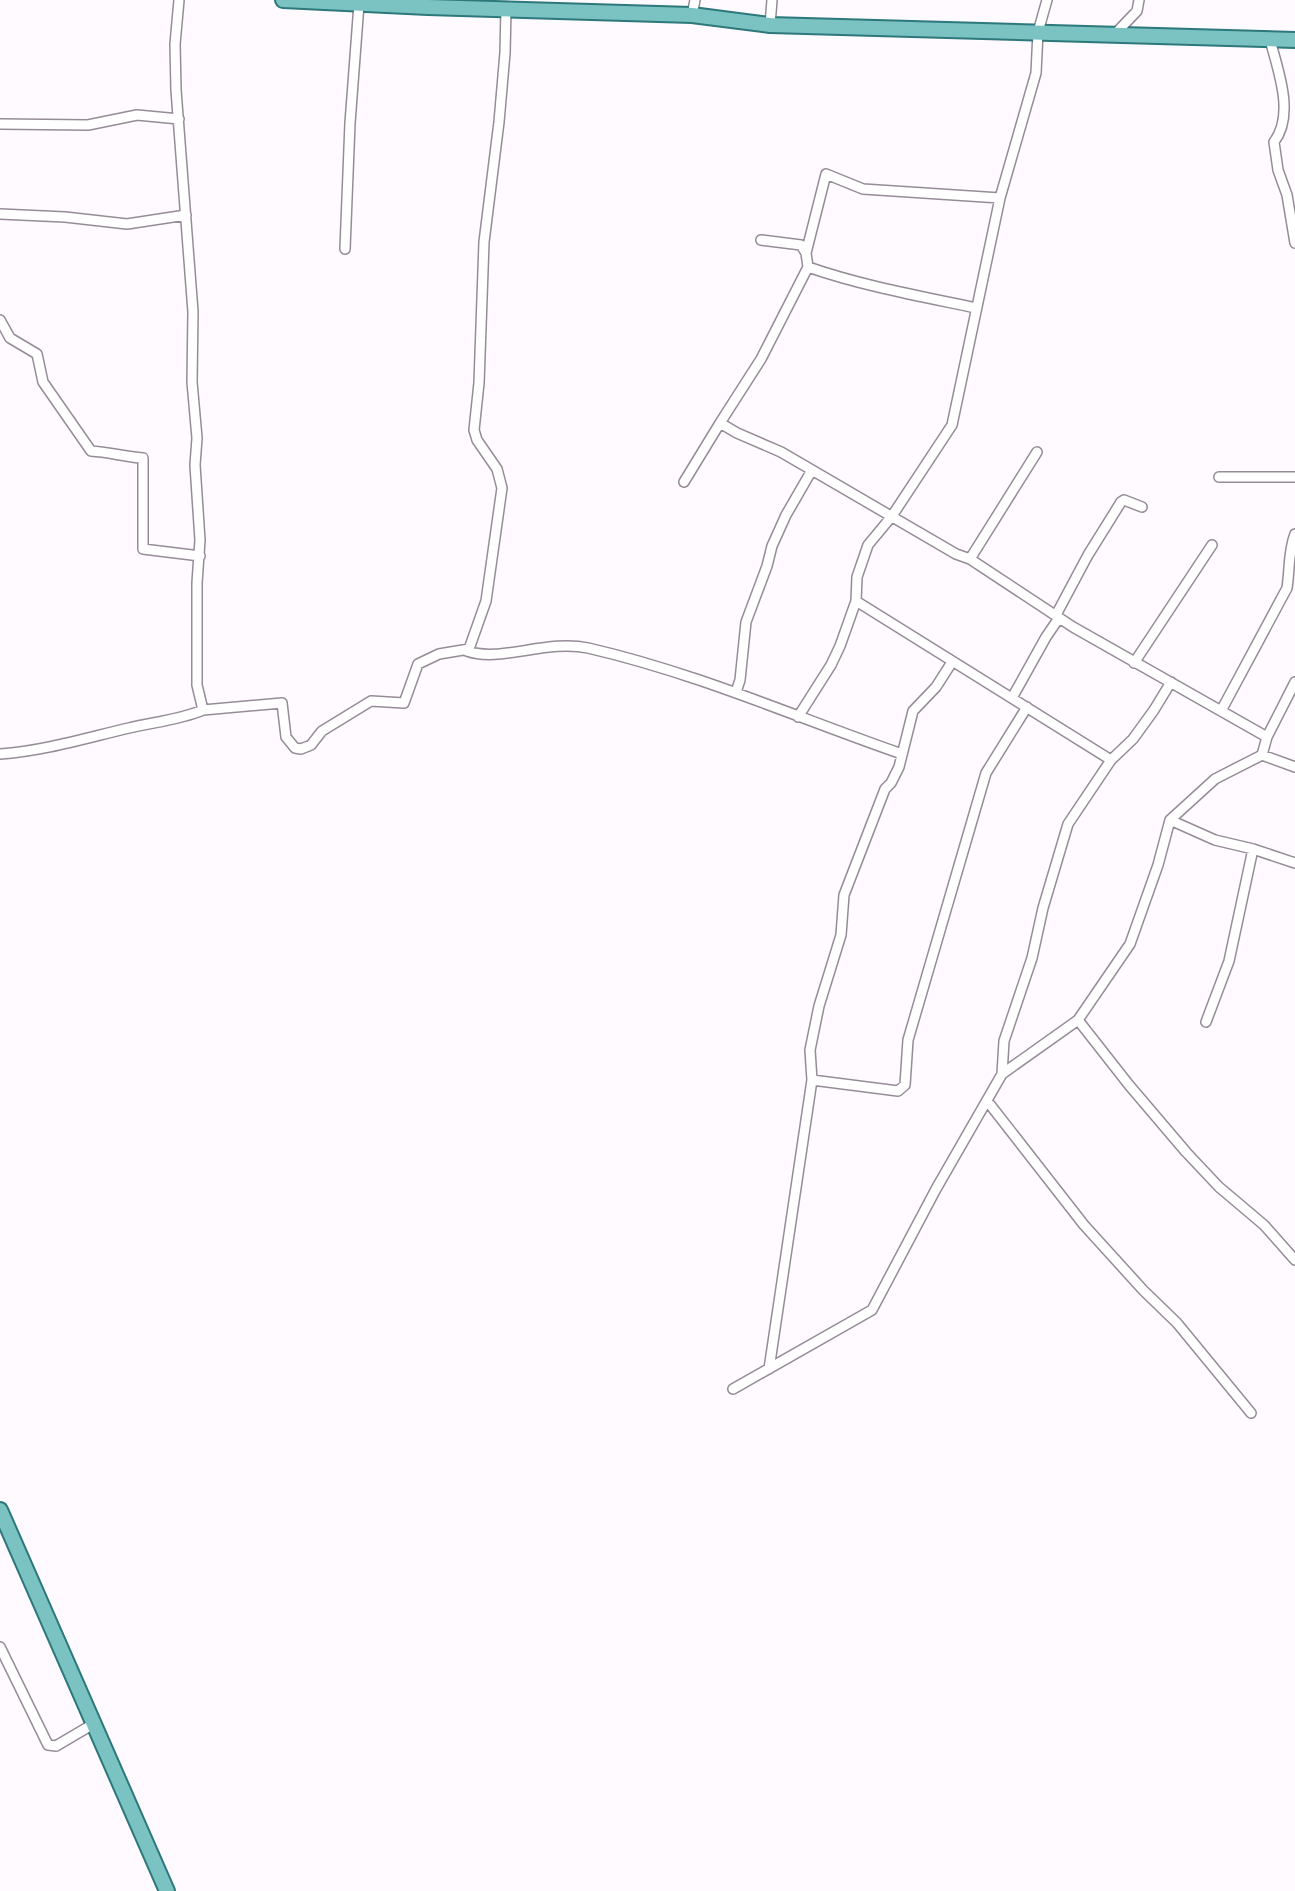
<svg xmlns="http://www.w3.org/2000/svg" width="1295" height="1891" viewBox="0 0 1295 1891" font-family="'Roboto Condensed',sans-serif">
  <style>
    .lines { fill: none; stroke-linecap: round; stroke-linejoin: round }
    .street-casing { stroke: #968c97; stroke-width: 12 }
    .primary-casing { stroke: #2c787a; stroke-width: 18 }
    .street { stroke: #fff; stroke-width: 9 }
    .primary { stroke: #7bc2c2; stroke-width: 14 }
  </style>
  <rect width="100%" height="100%" fill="#fefaff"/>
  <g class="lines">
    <g class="street-casing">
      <path id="street" d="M179,0L175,44L176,90L193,312L192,382L197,438L195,465L200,540L197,583V685L203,710L282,703L286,737L295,748L301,749L311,745L322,731L371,701L404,703L418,664L439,654L469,649L486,601L502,488L497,469L477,440L474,430L479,383L484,242L499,122L505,53L506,9
        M692,15L695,0
        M770,25L772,0
        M1115,34L1137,11L1139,0
        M1270,40C1278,70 1295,115 1274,142L1278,170L1287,195L1295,243
        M0,124L88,125L137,115L179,119
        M0,214L65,217L127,224L186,215
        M761,240L801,245L806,253L808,267C863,286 919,296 976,308
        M345,249L350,123L359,4
        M806,253L826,174L863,189L1000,198
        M0,320L10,338L37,354L43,382L91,451C109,452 125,457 143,458V549L200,556
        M720,423L761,359L808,267
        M1219,477H1295
        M684,482L720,423L737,433L781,452L956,554L970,559L1073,627L1267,737
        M970,559L1037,452
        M856,601L1111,760
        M1056,615L1088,555L1121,502L1124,500L1142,507
        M467,651C500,663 547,639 588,648C697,673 798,718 902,754
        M1134,663L1212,545
        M736,692L740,680L746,622L767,566L772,546L786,515L812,470
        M1012,698L1046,637L1059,618
        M1221,711L1287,588C1290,569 1288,552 1295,534
        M798,717L831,665L840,646L856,601L857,577L868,545L892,516L952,425L1000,198L1036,73L1038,32L1047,0
        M0,754C44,751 86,738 129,728C154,722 179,720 203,710
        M1262,755L1295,767
        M1170,820L1215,840L1253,849L1295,863
        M1078,1020L1129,1085L1186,1152L1219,1187L1264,1225L1295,1260
        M1206,1022L1229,961L1253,849
        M1002,1074L1004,1041L1032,958L1043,908L1068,824L1111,760L1133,739L1154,710L1171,682
        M812,1080L898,1091L905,1085L908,1040L986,773L1027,707
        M988,1102L1084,1225L1143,1290L1177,1323L1251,1413
        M769,1369L812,1080L810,1050L819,1006L841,935L844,895L885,789L891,783L899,767L913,711L936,687L952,662
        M733,1389L872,1310L936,1189L1002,1074L1078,1020L1130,944L1158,865L1170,820L1215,779L1262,755L1267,737L1295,682
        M0,1647L48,1745L56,1746L95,1723"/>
    </g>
    <g class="primary-casing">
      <path id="primary" d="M283,0L428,7L692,15L770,25L1295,40
        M0,1510L167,1891"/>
    </g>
    <use href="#street" class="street"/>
    <use href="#primary" class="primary"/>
  </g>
</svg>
